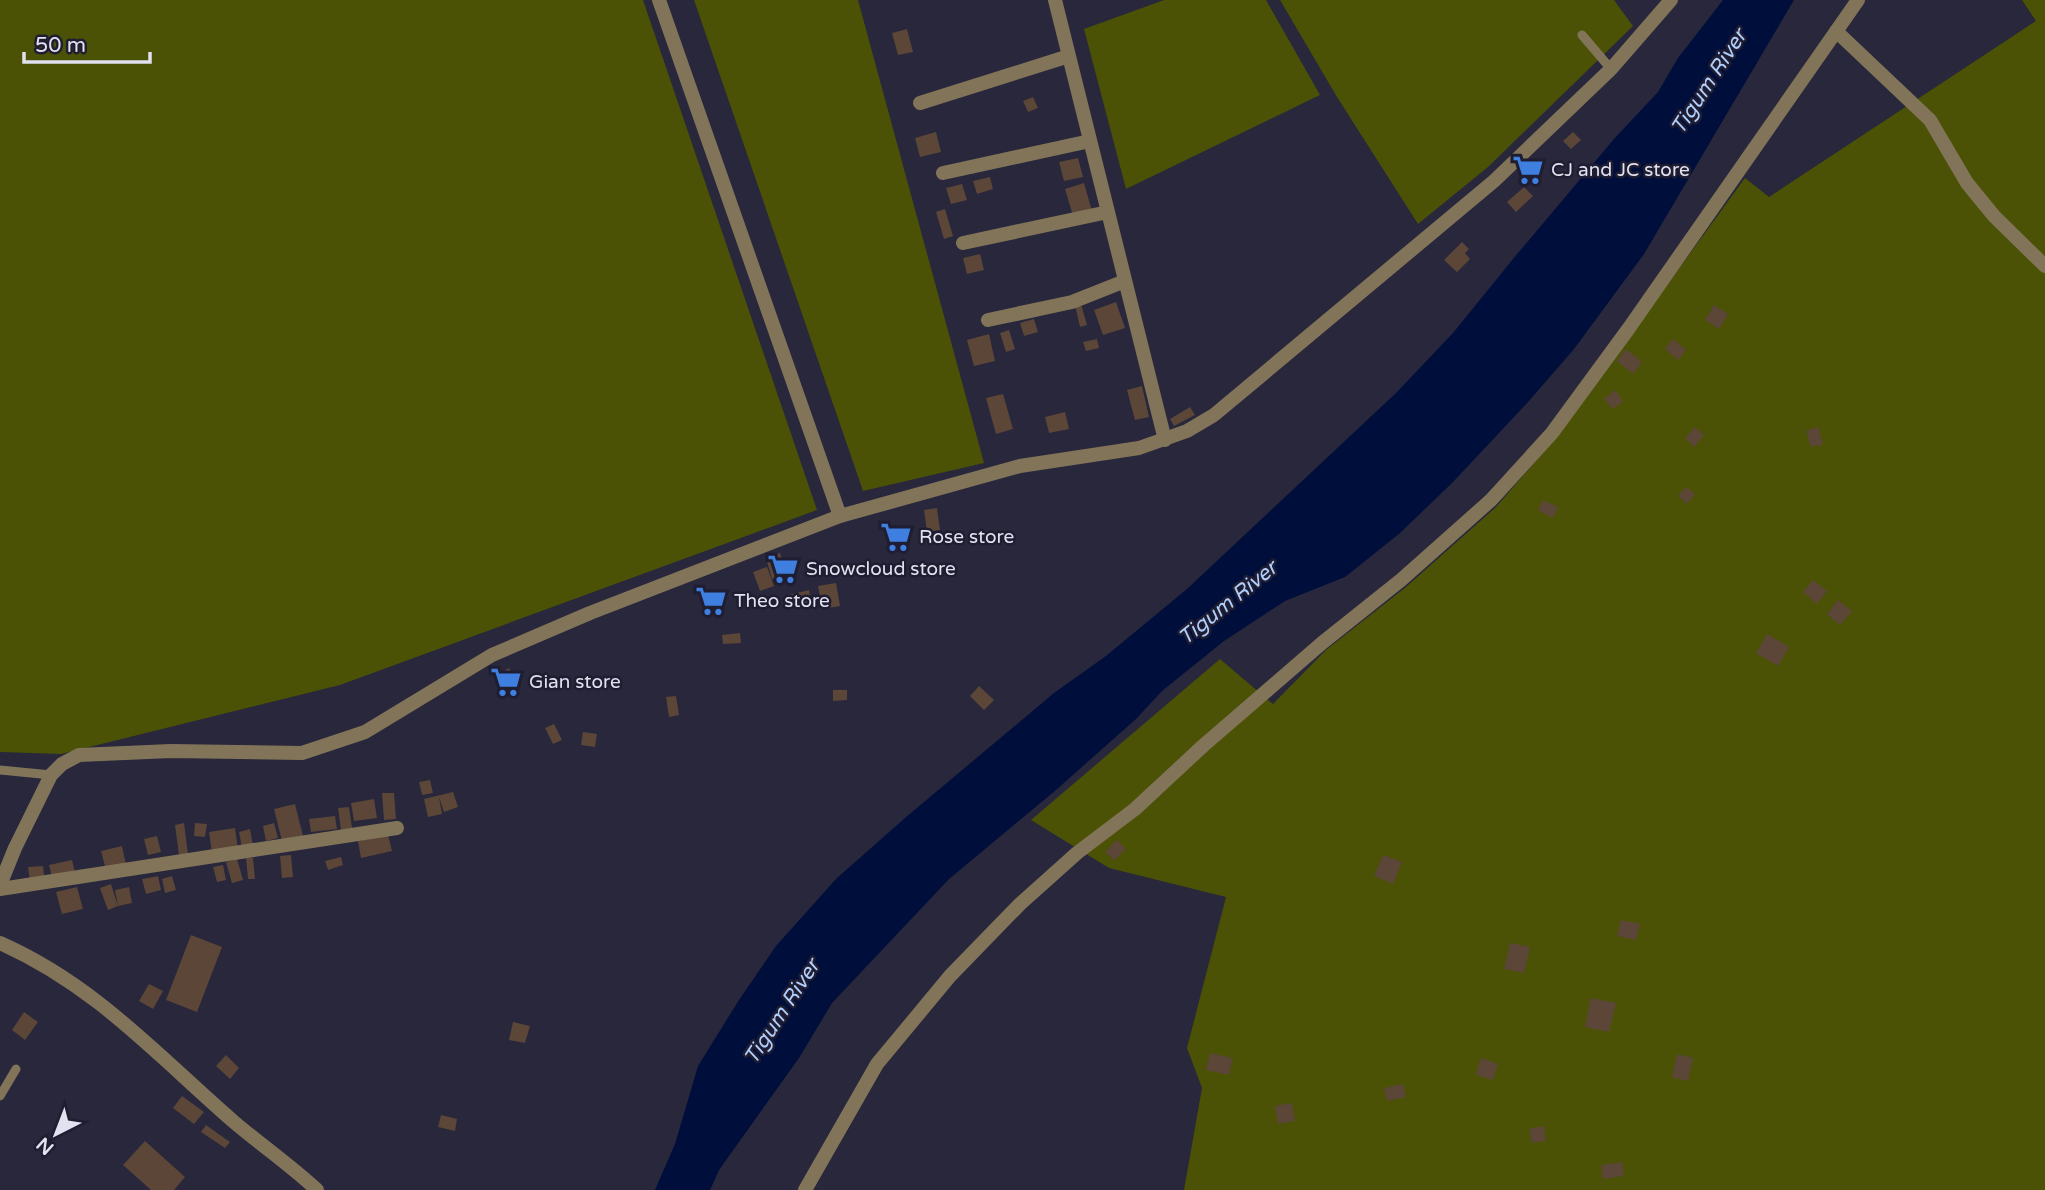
<svg xmlns="http://www.w3.org/2000/svg" width="2045" height="1190" viewBox="0 0 2045 1190" font-family="'Varela Round',sans-serif">
  <style>
    .green { fill: #4b5206 }
    .water { fill: #000e3c }
    .building { fill: #5b4638 }
    .lines { fill: none; stroke-linecap: round; stroke-linejoin: round }
    .service { stroke: #827459; stroke-width: 9 }
    .minor { stroke: #827459; stroke-width: 14 }
    .tertiary { stroke: #827459; stroke-width: 14 }
    .labels { text-anchor: middle; dominant-baseline: central; stroke-width: 5; stroke-linejoin: round; paint-order: stroke }
    .poi-label { font-size: 19px; fill: #e2e1ef; stroke: #1f1d31; text-anchor: start }
    .water-label { font-size: 21px; font-style: italic; fill: #b1cffe; stroke: #1f1d31 }
  </style>
  <rect width="100%" height="100%" fill="#28273b"/>
  <path class="green" d="M0,0H643L817,510L340,685L61,754L0,752Z
    M694,0H858L984,463L863,491Z
    M1164,0H1266L1320,95L1126,189L1084,29Z
    M1280,0H1614L1633,26L1488,167L1418,224L1337,97Z
    M2022,0H2045V1190H1184L1202,1088L1187,1048L1226,897L1109,868L1031,820L1220,659L1273,704L1326,650L1406,587L1496,507L1554,440L1745,178L1769,197L2036,21Z"/>
  <path class="water" d="M1723,0H1794L1644,254L1574,349L1528,402L1452,483L1400,533L1345,577L1285,601L1224,641L1162,691L1136,719L1056,790L949,879L832,1003L799,1058L719,1170L710,1190H655L675,1144L698,1066L739,1000L776,946L836,879L905,818L1054,693L1106,656L1187,589L1396,393L1453,333L1513,259L1614,139L1658,92L1678,58Z"/>
  <path class="building" d="M907,29L913,52L898,55L892,33Z
    M1033,97L1038,108L1028,112L1023,101Z
    M936,132L941,152L920,157L915,138Z
    M1573,132L1581,140L1571,149L1563,141Z
    M1078,158L1083,177L1064,181L1059,162Z
    M990,177L993,189L977,194L973,181Z
    M1084,183L1092,211L1073,216L1065,189Z
    M962,184L967,200L951,204L946,188Z
    M1524,187L1533,196L1516,212L1507,202Z
    M945,209L953,236L944,239L936,212Z
    M1462,242L1469,249L1465,253L1470,259L1457,272L1444,260Z
    M980,254L984,270L967,274L963,258Z
    M1116,302L1125,328L1103,335L1094,310Z
    M1081,304L1087,325L1080,327L1075,305Z
    M1714,305L1728,314L1719,329L1705,320Z
    M1034,319L1038,332L1024,336L1020,323Z
    M1009,330L1015,349L1006,352L1000,333Z
    M989,334L995,361L974,366L967,340Z
    M1097,339L1099,348L1086,351L1083,342Z
    M1673,339L1686,350L1678,360L1665,349Z
    M1626,349L1642,362L1633,374L1617,361Z
    M1142,386L1149,417L1135,420L1127,390Z
    M1615,390L1623,401L1613,409L1604,399Z
    M1003,394L1013,429L996,434L986,398Z
    M1190,407L1195,415L1174,426L1170,419Z
    M1065,412L1069,429L1049,433L1045,417Z
    M1695,427L1704,435L1694,447L1685,438Z
    M1818,427L1823,444L1811,447L1806,431Z
    M1686,487L1695,494L1687,504L1678,496Z
    M1543,500L1558,507L1553,518L1538,510Z
    M937,508L940,530L927,532L924,510Z
    M780,553L787,575L772,579L766,558Z
    M767,567L774,586L760,591L753,572Z
    M1813,580L1827,591L1817,604L1803,592Z
    M836,583L840,606L822,609L818,586Z
    M809,590L811,602L788,608L785,596Z
    M1838,600L1852,611L1840,625L1827,614Z
    M740,633L741,643L723,644L722,635Z
    M1767,634L1789,647L1778,666L1756,653Z
    M509,668L518,684L506,691L497,675Z
    M979,686L994,700L984,710L970,696Z
    M833,690H847V700L833,701Z
    M676,696L679,715L669,717L666,697Z
    M554,724L562,740L553,744L545,728Z
    M583,732L597,734L595,747L581,745Z
    M430,780L433,793L422,795L419,782Z
    M453,792L458,807L444,812L439,797L442,814L428,817L424,799Z
    M382,793H394L396,819L384,820Z
    M374,799L377,818L354,821L351,803Z
    M295,804L303,836L282,841L274,809Z
    M349,807L352,828L341,830L338,808Z
    M335,816L337,829L311,832L309,819Z
    M184,823L188,854L179,855L175,825Z
    M195,823L207,824L205,837L194,836Z
    M274,823L278,838L266,841L263,826Z
    M235,828L238,849L212,853L209,832Z
    M250,829L253,845L242,848L239,832Z
    M388,835L392,851L361,858L358,841Z
    M157,836L161,852L148,855L144,839Z
    M1117,840L1126,849L1114,860L1105,852Z
    M122,846L126,865L106,870L101,851Z
    M291,855L293,877L282,878L280,856Z
    M1383,855L1402,862L1393,884L1374,876Z
    M341,857L343,865L328,870L325,861Z
    M246,858H253L255,879H248Z
    M237,859L243,880L232,883L226,862Z
    M72,860L75,872L52,877L49,865Z
    M223,865L226,880L217,882L213,867Z
    M43,866L45,881L30,882L28,867Z
    M158,876L161,890L146,894L142,879Z
    M172,876L176,890L165,893L162,879Z
    M111,884L118,906L108,910L100,888Z
    M77,887L83,909L62,914L56,892Z
    M129,887L132,903L118,906L115,890Z
    M1621,920L1640,924L1636,940L1617,936Z
    M191,935L222,947L197,1012L166,1000Z
    M1510,943L1530,947L1524,973L1504,969Z
    M149,984L163,991L153,1009L139,1001Z
    M1591,998L1616,1003L1609,1032L1585,1027Z
    M24,1012L38,1022L25,1040L12,1030Z
    M513,1022L530,1026L525,1043L509,1040Z
    M1210,1053L1233,1058L1229,1075L1206,1070Z
    M1677,1054L1693,1058L1688,1081L1672,1077Z
    M226,1055L239,1068L230,1079L216,1066Z
    M1481,1058L1498,1064L1493,1080L1476,1075Z
    M1403,1084L1406,1097L1387,1101L1384,1088Z
    M182,1096L204,1112L194,1124L173,1108Z
    M1292,1103L1295,1121L1278,1124L1275,1106Z
    M441,1115L457,1119L455,1131L438,1127Z
    M206,1125L230,1142L225,1148L201,1132Z
    M1544,1126L1546,1141L1532,1143L1529,1129Z
    M145,1141L185,1177L174,1190H151L123,1165Z
    M1622,1162L1624,1176L1603,1179L1601,1165Z"/>
  <g class="lines">
    <path class="service" d="M1582,35L1611,69
      M0,770L51,775
      M0,1096L16,1069"/>
    <path class="minor" d="M659,0L840,516
      M1055,0L1165,440
      M1836,31L1930,120L1967,183L1994,216L2045,266
      M920,103L1069,56
      M943,173L1090,141
      M963,243L1108,212
      M988,320L1072,302L1125,281
      M0,889L397,828
      M805,1190L877,1064L950,976L1020,904L1077,853L1135,809L1204,745L1322,643L1401,580L1491,500L1552,433L1629,328L1858,0"/>
    <path class="tertiary" d="M0,885L15,848L51,775L62,764L79,755L171,751L302,753L365,732L492,655L590,613L840,516L1020,466L1139,448L1187,431L1214,415L1494,181L1611,69L1671,0
      M0,943C95,985 157,1055 234,1122C261,1145 290,1165 317,1190"/>
  </g>
  <defs>
    <g id="supermarket-bare" transform="scale(2.415)"><path d="M-6-5.5h2.5l.6 2H6L4.5 2H-2.5L-4.4-4H-6ZM-1.5 3.2a1.3 1.3 0 1 0 .1 0ZM3 3.2a1.3 1.3 0 1 0 .1 0Z" fill="#3f7fe0" stroke="#1f1d31" stroke-width="2.5" paint-order="stroke"/></g>
  </defs>
  <g fill-rule="evenodd">
    <use href="#supermarket-bare" x="1528" y="170"/>
    <use href="#supermarket-bare" x="896" y="537"/>
    <use href="#supermarket-bare" x="783" y="569"/>
    <use href="#supermarket-bare" x="711" y="601"/>
    <use href="#supermarket-bare" x="506" y="682"/>
  </g>
  <g class="labels">
    <g class="poi-label">
      <text x="1551" y="170">CJ and JC store</text>
      <text x="919" y="537">Rose store</text>
      <text x="806" y="569">Snowcloud store</text>
      <text x="734" y="601">Theo store</text>
      <text x="529" y="682">Gian store</text>
    </g>
    <g class="water-label">
      <text transform="translate(1709 82) rotate(-57)">Tigum River</text>
      <text transform="translate(1228 603) rotate(-39)">Tigum River</text>
      <text transform="translate(782 1012) rotate(-57)">Tigum River</text>
    </g>
  </g>
  <g transform="translate(56 1134) rotate(222)" stroke="#1f1d31" stroke-width="5" paint-order="stroke">
  <path d="M0-5L12 26L0 18L-12 26Z" fill="#e2e1ef"/>
  <text y="-10" font-size="19" font-weight="bold" text-anchor="middle" fill="#e2e1ef">N</text>
  </g>
  <path d="M24 52v10h126v-10" fill="none" stroke="#e2e1ef" stroke-width="3.5"/>
  <text x="35" y="52" font-size="21" fill="#e2e1ef" stroke="#1f1d31" stroke-width="5" paint-order="stroke">50 m</text>
</svg>
